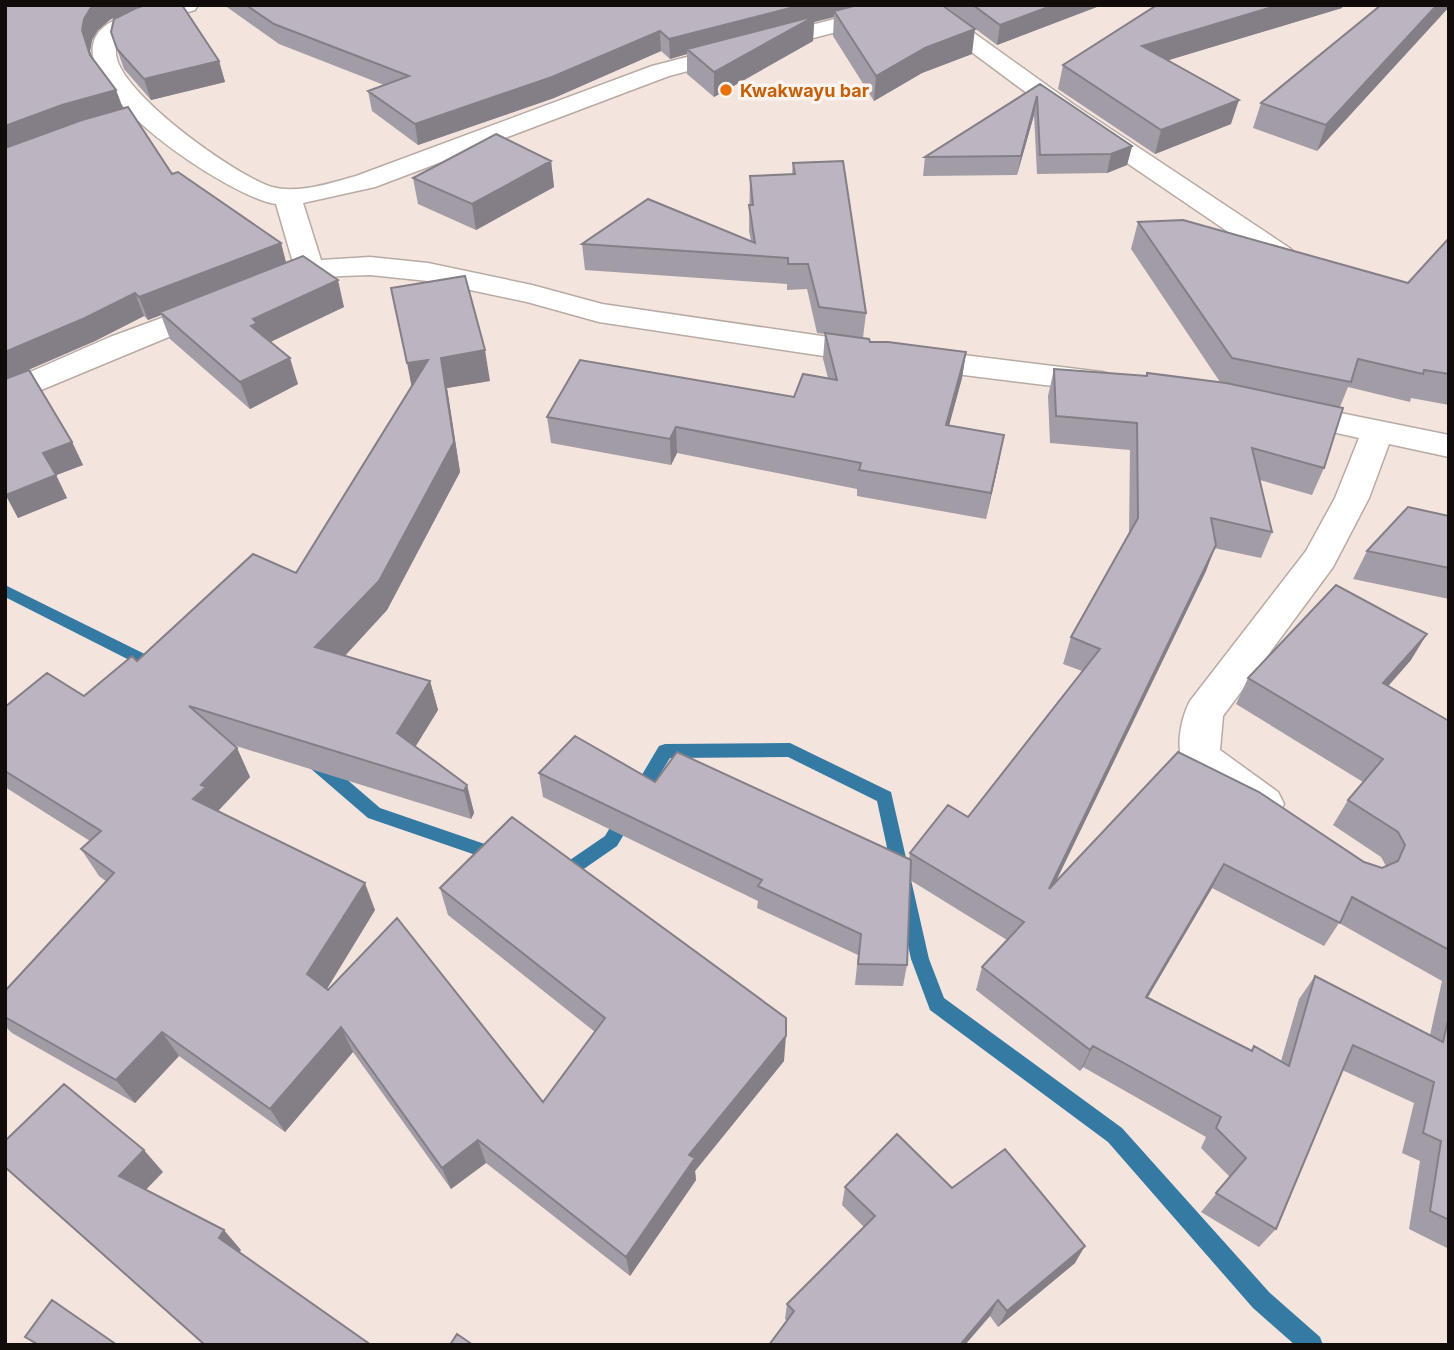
<svg xmlns="http://www.w3.org/2000/svg" width="1454" height="1350" viewBox="0 0 1454 1350" font-family="Inter,sans-serif">
  <style>
    .lines { fill: none; stroke-linecap: round; stroke-linejoin: round }
    .stream { fill: #347aa2; fill-rule: evenodd }
    .street-casing { stroke: #b9aaa4; stroke-width: 3 }
    .street { fill: #fff; fill-rule: evenodd }
    .wall { fill: #a29ca6; fill-rule: evenodd }
    .shaded-wall { fill: #847f87 }
    .building { fill: #bcb5c1; stroke: #847f87; stroke-width: 2 }
    .food-dot { fill: #e8710a; stroke: #fdf3ef; stroke-width: 2.5 }
    .labels { text-anchor: middle; dominant-baseline: central; stroke-width: 7; stroke-linejoin: round; paint-order: stroke }
    .far-food-label { font-size: 18px; font-weight: bold; fill: #c56008; stroke: #fdf3ef; text-anchor: start }
  </style>
  <rect width="100%" height="100%" fill="#f4e4de"/>
  <g class="lines">
    <path class="stream" d="M5,585L165,664L167,668L165,672H153L5,597Z
      M790,743L891,792L929,959L944,998L1122,1128L1269,1292L1320,1337L1323,1345H1295L1253,1308L1108,1142L930,1010L911,959L877,801L788,757L670,758L644,800L638,802L632,800L630,795L659,746L665,744Z
      M316,756L322,758L380,808L505,851L508,856L505,861L499,863L368,818L310,768L308,763L310,758Z
      M627,807L633,809L636,814L617,846L575,875L569,878L552,873L549,868L552,863L567,862L605,836L621,809Z"/>
    <g class="street-casing">
      <path id="street" d="M161,5H198L195,10L142,26L119,38C118,43 115,50 116,54C119,93 236,176 272,187C297,194 332,183 356,176L652,66L889,5H935L1073,104L1291,249L1295,255L1291,261L1281,264L1271,261L1055,114L923,16L920,10L669,76L375,187L303,203L321,260L370,257L428,263L532,285L602,304L883,345L1102,372L1113,375L1118,382L1113,389L1102,392L883,365L599,322L527,302L428,281L370,275L342,276L315,278L273,294L263,291L258,285L263,279L294,266L276,204C231,198 60,86 98,33C111,16 142,11 161,5Z
        M213,299L224,302L228,308L224,314L5,405V383L110,337Z
        M1286,402L1449,435V457L1389,444L1369,498L1333,567L1223,716L1220,750L1278,792L1284,804L1278,816L1263,821L1248,816L1185,769C1175,750 1180,720 1190,701L1306,551L1335,498L1359,438L1275,419L1270,412L1275,405Z"/>
    </g>
    <use href="#street" class="street"/>
  </g>
  <path class="wall" d="M5,5H182L219,61L225,82L151,100L124,69L111,32L123,15L111,19L98,30L92,40L90,51L92,57L116,90L123,109L172,174L281,243L286,263L344,307L270,342L298,384L250,409L170,339L161,315L148,320L144,316L95,341L21,373L72,442L83,465L56,475L67,498L18,518L5,494Z
    M224,5H942L972,54L922,73L874,101L833,36L834,17L814,22L813,41L714,97L687,74V54L670,59L661,51L554,98L418,145L372,111L368,91L384,85L279,44Z
    M944,5H1102L997,45Z
    M1157,5H1343L1342,8L1168,60L1231,124L1155,154L1058,89L1063,65Z
    M1449,5V7L1317,151L1253,128L1261,103Z
    M1040,84L1132,146L1127,165L1107,173L1037,174L1034,115L1017,175L923,176L925,157Z
    M551,161L554,187L476,230L418,204L413,178Z
    M793,163L866,313L863,338L870,342L966,352L962,378L949,426L999,461L986,519L857,496V489L677,453L671,465L551,443L547,417L794,397L828,378L823,359L825,334L817,333L807,289L787,290V284L585,270L582,244L751,241L749,231L750,176L792,174Z
    M1138,222L1408,283L1449,238V405L1411,398L1410,402L1348,387L1340,407L1324,468L1312,495L1260,480L1272,532L1261,558L1214,548L1206,571L1056,881L1178,752L1364,862L1382,868L1386,866L1381,857L1333,825L1348,800L1363,782L1236,704L1248,678L1411,660L1388,686L1449,721V1249L1409,1229L1420,1161L1402,1153L1414,1103L1342,1070L1276,1229L1259,1247L1201,1212L1230,1177L1201,1148L1206,1137L1083,1067L1080,1071L976,990L982,967L1007,940L910,880L907,965L903,986L855,985L858,955L757,908L758,901L543,797L539,773L655,782L909,859L910,853L968,817L1082,671L1063,664L1071,637L1129,533L1130,450L1050,443L1048,396L1054,369L1146,376L1147,373L1220,382L1131,249ZM1212,888L1324,946L1339,923L1442,981L1430,1035L1315,976L1299,999L1281,1061L1254,1046L1251,1050L1148,997Z
    M490,381L447,388L460,472L387,610L345,656L430,681L438,710L415,747L467,785L474,813L471,819L233,745L237,748L250,777L218,811L375,910L327,989L543,1102L595,1032L448,915L440,888L784,1061L695,1171L696,1180L630,1276L486,1163L451,1189L353,1052L285,1132L179,1056L135,1103L12,1033L5,1026V991L107,882L99,876L81,849L90,841L5,787V707L84,696L137,661L296,573L412,386Z
    M1449,516V599L1353,579L1367,551Z
    M845,1187L952,1188L1075,1263L998,1327L990,1316L787,1321L785,1319L787,1304L864,1227L842,1205Z"/>
  <path class="shaded-wall" d="M95,5H152L111,19L98,30L92,40L90,51L97,76L82,30L84,19L90,9Z
    M802,5H877L834,11V17L814,22L813,41L714,97V72L687,49V54L670,59L669,39Z
    M1054,5H1102L997,45L1000,25Z
    M1279,5H1343L1342,8L1136,70L1142,46Z
    M1437,5H1449V7L1317,151L1326,125Z
    M975,29L972,54L922,73L874,101L876,76L925,48Z
    M660,31L661,51L554,98L418,145L415,124Z
    M219,61L225,82L151,100L144,79Z
    M116,90L124,111L5,151V126L62,105Z
    M1037,96L1034,115L1017,175L1021,156Z
    M1239,100L1231,124L1155,154L1161,130Z
    M1132,146L1127,165L1107,173L1111,154Z
    M551,161L554,187L476,230L472,204Z
    M281,243L287,266L160,312L161,315L148,320L139,297Z
    M338,280L344,307L264,345L251,326L253,319Z
    M135,293L144,316L95,341L5,380V352Z
    M485,350L490,381L447,388L460,472L387,610L325,677L315,647L441,358Z
    M966,352L962,378L942,451L946,425Z
    M290,358L298,384L250,409L240,382Z
    M428,360L413,394L407,363Z
    M676,427L677,453L671,465L670,439Z
    M1004,435L999,461L986,519L991,493Z
    M72,442L83,465L54,476L43,453Z
    M56,475L67,498L18,518L6,495Z
    M1216,545L1206,571L1041,912L1049,889Z
    M1427,634L1411,660L1368,709L1383,683Z
    M430,681L438,710L406,762L397,733Z
    M237,748L250,777L218,811L220,815L193,799L201,785Z
    M467,785L474,813L471,819L464,791Z
    M1224,864L1212,888L1135,1019L1146,997Z
    M365,883L375,910L320,1000L307,974Z
    M341,1027L353,1052L285,1132L270,1109Z
    M162,1032L179,1056L135,1103L116,1080Z
    M786,1036L784,1061L695,1171L696,1180L630,1276L626,1257L689,1155Z
    M1093,1046L1083,1067L1080,1071L1090,1050Z
    M478,1140L486,1163L451,1189L442,1168Z
    M144,1150L163,1172L139,1197L119,1176Z
    M224,1230L241,1250L236,1258L219,1238Z
    M1085,1246L1075,1263L998,1327L1007,1311Z
    M998,1300L990,1316L965,1345H960Z"/>
  <path class="building" d="M5,5H95L90,9L84,19L82,30L90,55L116,90L62,105L5,126Z
    M146,5H182L219,61L144,79L117,49L111,32L114,19L136,8Z
    M246,5H802L669,39L660,31L552,77L415,124L368,91L409,76L274,24Z
    M858,5H942L975,29L925,48L876,76L834,11Z
    M973,5H1054L1000,25Z
    M1157,5H1279L1142,46L1239,100L1161,130L1063,65Z
    M1381,5H1437L1326,125L1261,103Z
    M815,16L714,72L687,49Z
    M1040,84L1132,146L1111,154L1040,155L1037,96L1021,156L925,157Z
    M128,107L172,174L178,172L281,243L139,297L135,293L85,318L5,352V148L82,120Z
    M496,134L551,161L472,204L413,178Z
    M843,161L866,313L819,307L808,264H788V258L582,244L648,199L755,243L749,205H753L750,176L795,174L793,163Z
    M1183,220L1408,283L1449,238V374L1424,370L1423,374L1358,359L1351,382L1232,358L1138,222Z
    M303,256L338,280L253,319L257,323L251,326L290,358L240,382L160,312Z
    M465,276L485,350L441,358L454,442L379,581L315,647L430,681L397,733L467,785L464,791L189,706L237,748L201,785L206,787L193,799L365,883L307,974L328,990L397,918L543,1102L605,1018L440,888L512,817L786,1018V1036L689,1155L695,1158L626,1257L478,1140L442,1168L341,1027L270,1109L162,1032L116,1080L5,1017V991L114,873L81,849L101,831L5,771V707L47,673L84,696L132,656L137,661L253,554L296,573L428,360L407,363L391,288Z
    M825,333L869,339L870,342H888L966,352L946,425L1004,435L991,493L859,470L861,463L676,427L670,439L547,417L580,360L794,397L803,374L837,380Z
    M1054,369L1147,376V373L1226,383L1343,408L1324,468L1252,448L1272,532L1211,518L1216,545L1049,889L1178,752L1259,792L1364,862L1382,868L1398,861L1405,845L1398,832L1348,800L1383,759L1248,678L1336,585L1427,634L1383,683L1449,721V950L1352,897L1340,923L1224,864L1146,997L1252,1051L1254,1046L1289,1066L1315,976L1443,1042L1449,1016V1220L1430,1211L1441,1141L1423,1133L1434,1082L1353,1045L1276,1229L1216,1193L1246,1158L1216,1128L1221,1117L1093,1046L1090,1050L982,967L1024,922L910,853L948,805L968,817L1100,649L1071,637L1138,518L1137,423L1056,416Z
    M29,370L72,442L43,453L56,475L6,495L5,379Z
    M1408,507L1449,516V568L1367,551Z
    M575,736L655,782L677,752L911,860L907,965L858,964L861,934L758,886L762,880L539,773Z
    M64,1084L144,1150L119,1176L224,1230L219,1238L371,1345H205L5,1167V1141Z
    M897,1134L952,1188L1005,1149L1085,1246L1007,1311L998,1300L960,1345H769L794,1311L787,1304L875,1216L845,1187Z
    M52,1300L117,1345H39L25,1337Z
    M457,1334L473,1345H450Z"/>
  <circle class="food-dot" cx="726" cy="90" r="7"/>
  <g class="labels">
    <g class="far-food-label">
      <text x="740" y="90">Kwakwayu bar</text>
    </g>
  </g>
  <rect width="1454" height="1350" fill="none" stroke="#110b09" stroke-width="14"/>
</svg>
